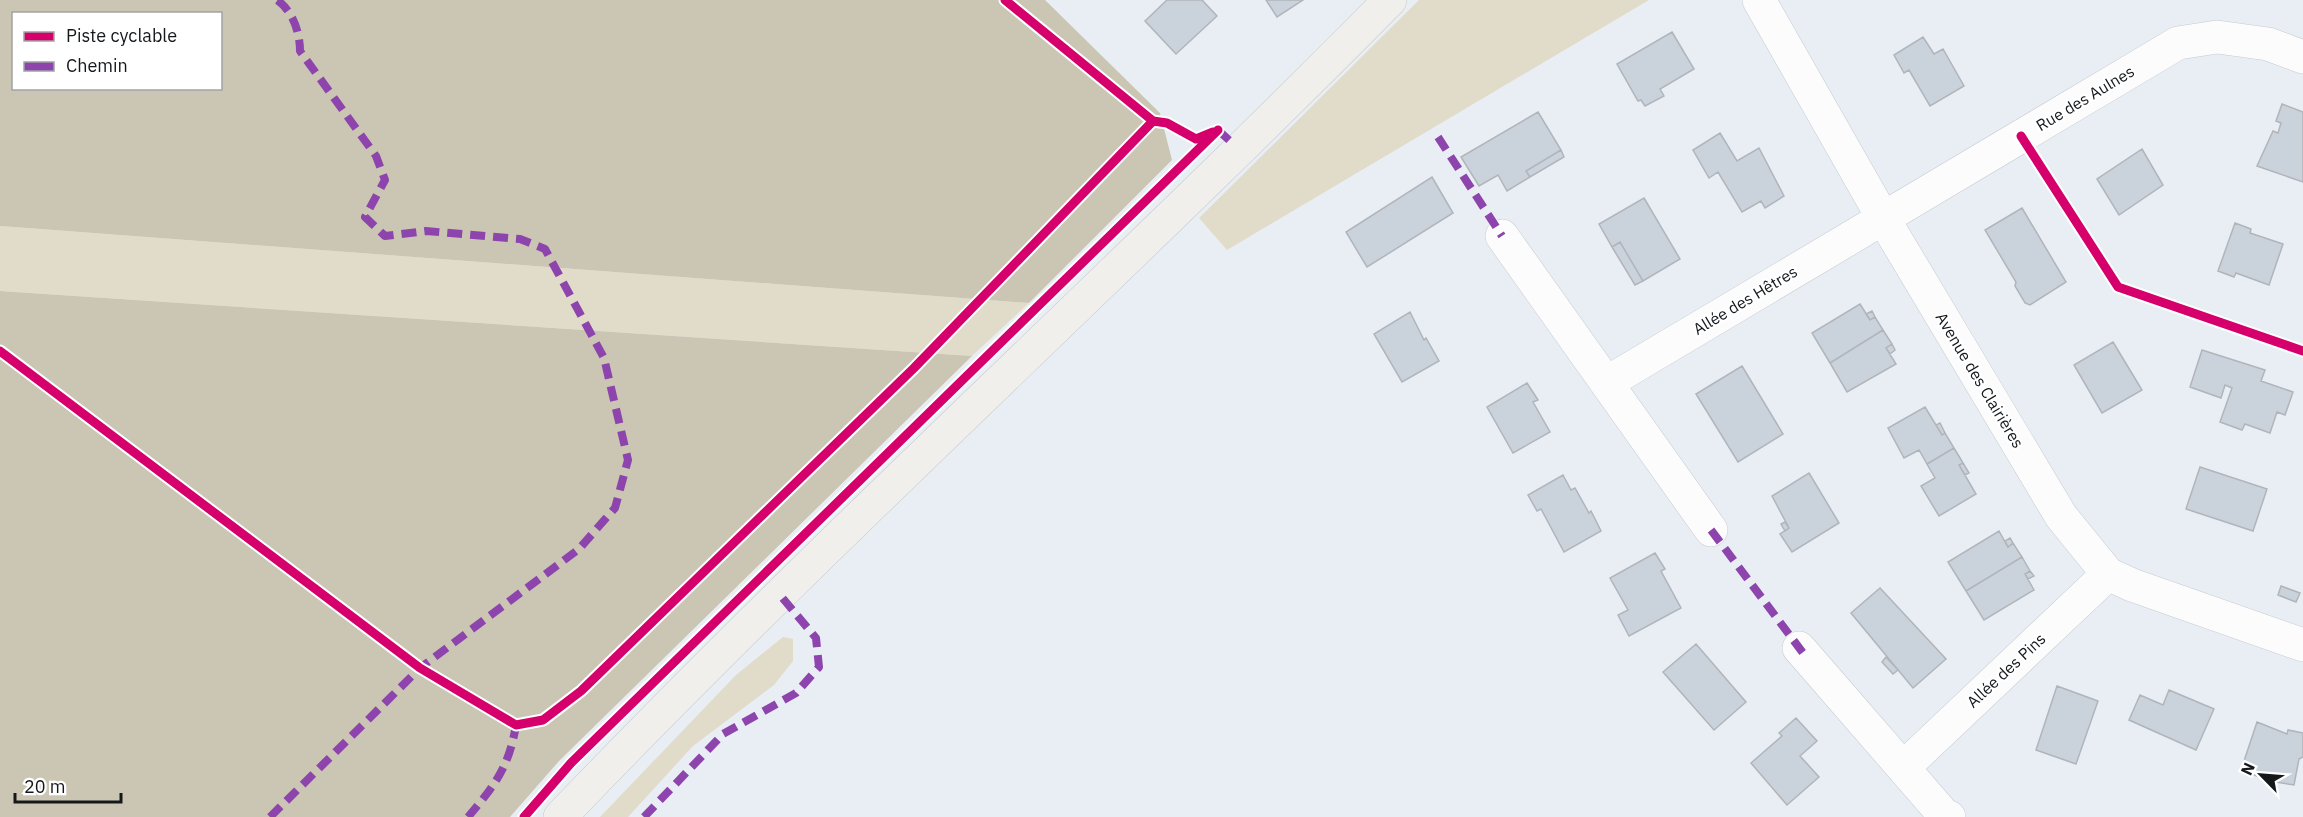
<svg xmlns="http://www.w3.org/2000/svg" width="2303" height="817" viewBox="0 0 2303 817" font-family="'IBM Plex Sans',sans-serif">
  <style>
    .green { fill: #e1dcc9 }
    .forest { fill: #cbc6b3; fill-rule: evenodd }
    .building { fill: #cad2db; stroke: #b1b5ba; stroke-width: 1.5 }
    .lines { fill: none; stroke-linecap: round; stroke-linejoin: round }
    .minor-casing { stroke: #c6cbd0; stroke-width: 34 }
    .secondary-casing { stroke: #c6cbd0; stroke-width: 34 }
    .minor { stroke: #fcfcfd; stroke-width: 33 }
    .secondary { stroke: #f0efeb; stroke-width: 33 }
    .quiet { stroke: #8e44ad; stroke-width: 8; stroke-dasharray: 15 8; stroke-linecap: butt }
    .cycleway-casing { stroke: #fff; stroke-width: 13 }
    .cycleway { stroke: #d6006c; stroke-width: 9 }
    .labels { text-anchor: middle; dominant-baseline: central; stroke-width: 4.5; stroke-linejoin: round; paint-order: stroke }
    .street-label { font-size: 16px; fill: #14181b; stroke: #fff }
  </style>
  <rect width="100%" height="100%" fill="#e8eef4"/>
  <path class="green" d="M1419,0H1649L1227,250L1199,218Z
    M0,226L1029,303L972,356L0,291Z
    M783,637L793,639V661L774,685L693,746L628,817H600L736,675Z"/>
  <path class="forest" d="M0,0H1045L1160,113L1172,160L1029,303L0,226ZM14,14H220V88H14Z
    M0,291L972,356L559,761L510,817H0Z"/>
  <path class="building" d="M1167,0H1202L1217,16L1176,54L1145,21Z
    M1266,0H1303L1277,17Z
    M1672,32L1694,69L1660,89L1664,96L1645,106L1641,100L1638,101L1617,64Z
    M1923,37L1934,54L1943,49L1964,86L1930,106L1909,70L1904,73L1894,55Z
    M2282,104L2303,112V182L2257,166L2273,131L2278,133L2281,123L2276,121Z
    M1538,112L1561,150L1526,171L1530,177L1507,191L1498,175L1479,186L1461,157Z
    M1720,133L1737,161L1759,148L1784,196L1765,208L1761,201L1742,212L1718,172L1709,178L1693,150Z
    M2142,149L2163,185L2119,215L2097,179Z
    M1561,150L1564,157L1530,177L1526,171Z
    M1432,177L1453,213L1367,267L1346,232Z
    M1644,198L1680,259L1643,281L1620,242L1612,247L1599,224Z
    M2022,208L2066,282L2030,305L2025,303L2015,286L2016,282L1985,230Z
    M2235,223L2251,229L2250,233L2283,244L2269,285L2236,273L2234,277L2218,271Z
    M1620,242L1643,281L1635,285L1612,247Z
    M1860,304L1870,320L1875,317L1883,330L1830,363L1812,333Z
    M1872,311L1875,317L1870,320L1866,314Z
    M1410,312L1424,340L1426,338L1439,361L1402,382L1374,334Z
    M1883,330L1892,344L1886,348L1896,364L1847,392L1830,363Z
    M2113,342L2142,390L2102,413L2074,365Z
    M1892,344L1895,350L1890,354L1886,348Z
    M2202,350L2265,370L2261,381L2293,392L2285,415L2277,412L2270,433L2245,424L2242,430L2220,422L2232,388L2225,385L2221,398L2190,387Z
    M1742,366L1783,434L1738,462L1696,394Z
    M1527,383L1538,400L1533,402L1550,432L1513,453L1487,407Z
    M1925,407L1942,435L1945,433L1954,448L1927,464L1919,450L1904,458L1888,428Z
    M1940,423L1945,433L1942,435L1936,425Z
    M1954,448L1963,463L1959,465L1976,494L1939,516L1921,486L1935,478L1927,464Z
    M1963,463L1969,473L1965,475L1959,465Z
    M2200,467L2267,489L2253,531L2186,509Z
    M1809,473L1839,523L1792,552L1780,534L1789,528L1772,496Z
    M1563,475L1571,490L1575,488L1589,513L1591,511L1601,531L1564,552L1541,509L1537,511L1528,495Z
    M1785,522L1789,528L1785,531L1781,524Z
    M1999,531L2008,547L2013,543L2022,557L1966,591L1948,562Z
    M2010,538L2013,543L2008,547L2005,541Z
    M1655,553L1665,569L1661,571L1681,608L1629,636L1618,615L1628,610L1610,578Z
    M2022,557L2030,571L2025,574L2034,590L1984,620L1966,591Z
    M2030,571L2034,576L2028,579L2025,574Z
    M2281,586L2300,593L2296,602L2278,595Z
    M1880,588L1946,659L1913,688L1851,613Z
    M1696,644L1746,702L1714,730L1663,672Z
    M1886,657L1898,670L1893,674L1882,662Z
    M2057,686L2098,701L2076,764L2036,750Z
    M2169,690L2214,709L2196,750L2129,720L2140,695L2163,705Z
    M1796,718L1817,741L1800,756L1819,777L1787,805L1751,763L1782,736L1779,733Z
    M2257,722L2287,734L2288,730L2303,733V757L2299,759L2294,785L2270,781L2241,770Z"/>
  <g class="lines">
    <g class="minor-casing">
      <path id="minor" d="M1759,0L1883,218L2061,516L2108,574L2132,585L2303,645
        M1502,236L1711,530
        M1608,382L2178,43L2217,37L2268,44L2303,57
        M1799,648L1944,815L1949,817
        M1904,767L2108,574"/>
    </g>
    <g class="secondary-casing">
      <path id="secondary" d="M560,817C828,537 1117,276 1390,0"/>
    </g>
    <use href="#minor" class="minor"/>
    <use href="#secondary" class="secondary"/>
    <path class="quiet" d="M1218,130L1230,141
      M1438,137L1502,236
      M1711,530L1806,657
      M270,817L420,668L579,549L615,508L628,460L604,358L545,249L520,239L426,231L385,236L365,217L385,180L376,156L300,51C300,33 293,11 277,0
      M468,817C495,785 509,767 516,725
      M644,817L723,734L796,693L819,667L816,638L780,595"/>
    <g class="cycleway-casing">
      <path id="cycleway" d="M1005,0L1153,121L1167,123L1196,139L1213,132
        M2021,136L2118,287L2303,351
        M0,351L420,668L516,725L543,720L581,691L914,368L1153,121
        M524,817L571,763L1218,130"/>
    </g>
    <use href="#cycleway" class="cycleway"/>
  </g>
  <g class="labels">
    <g class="street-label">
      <text transform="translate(2085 98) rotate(-31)">Rue des Aulnes</text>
      <text transform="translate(1745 300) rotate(-31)">Allée des Hêtres</text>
      <text transform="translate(1980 380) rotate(59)">Avenue des Clairières</text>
      <text transform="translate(2006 670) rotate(-43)">Allée des Pins</text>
    </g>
  </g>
  <rect x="12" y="12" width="210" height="78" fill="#ffffff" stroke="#a1a3a4" stroke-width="1.5"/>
  <rect x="24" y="32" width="30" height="9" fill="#d6006c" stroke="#a1a3a4" stroke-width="1.5"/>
  <text x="66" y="42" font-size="18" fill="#14181b">Piste cyclable</text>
  <rect x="24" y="62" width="30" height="9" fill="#8e44ad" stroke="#a1a3a4" stroke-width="1.5"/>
  <text x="66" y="72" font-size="18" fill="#14181b">Chemin</text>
  <g transform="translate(2261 775) rotate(295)" stroke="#ffffff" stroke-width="4.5" paint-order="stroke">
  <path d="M0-4.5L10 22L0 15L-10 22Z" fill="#14181b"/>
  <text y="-9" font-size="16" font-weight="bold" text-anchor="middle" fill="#14181b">N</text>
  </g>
  <path d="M15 793v9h106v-9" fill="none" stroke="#14181b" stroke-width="3"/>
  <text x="24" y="793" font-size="18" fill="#14181b" stroke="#ffffff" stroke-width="4.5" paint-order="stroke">20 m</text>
</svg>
